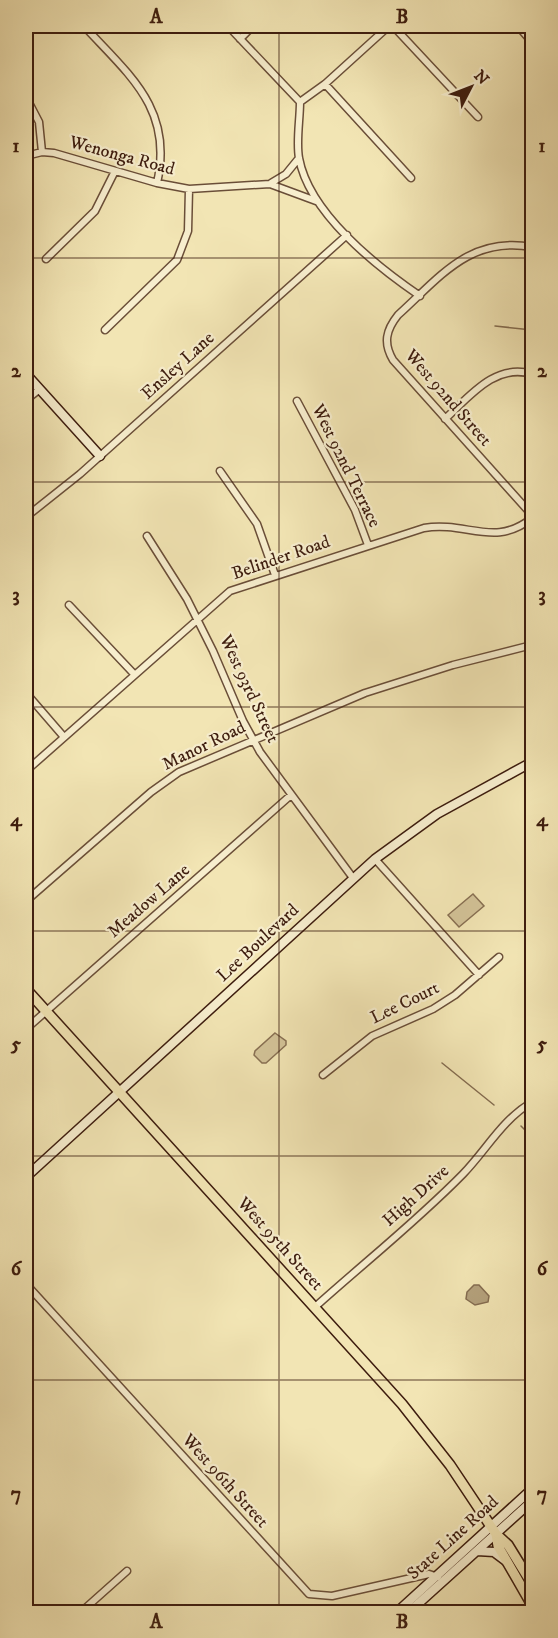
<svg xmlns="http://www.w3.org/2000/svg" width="558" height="1638" viewBox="0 0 558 1638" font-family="'IM FELL DW Pica',serif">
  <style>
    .green { fill: #d3c398; stroke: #887053; stroke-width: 1.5 }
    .water { fill: #b4a17c; stroke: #846c50; stroke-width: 1.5 }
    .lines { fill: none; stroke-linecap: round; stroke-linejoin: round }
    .stream { stroke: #846c50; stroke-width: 1.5 }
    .street-casing { stroke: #6a4e38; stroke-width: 9 }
    .secondary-casing { stroke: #3d1c0e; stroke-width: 11 }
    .primary-casing { stroke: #3d1c0e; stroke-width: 12 }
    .street { stroke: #f7eece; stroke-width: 6 }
    .secondary { stroke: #f7eece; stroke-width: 8 }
    .primary { stroke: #f2e5b4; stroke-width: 9 }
    .grid { fill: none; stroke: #3d1c0e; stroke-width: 1.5; stroke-opacity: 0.55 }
    .labels { text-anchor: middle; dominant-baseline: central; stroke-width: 4.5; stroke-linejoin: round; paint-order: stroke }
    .street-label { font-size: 18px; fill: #3d1c0e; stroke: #f7eece }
    .neatline { fill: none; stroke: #3d1c0e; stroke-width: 2 }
    .grid-label { font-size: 20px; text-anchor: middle; font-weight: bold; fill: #3d1c0e }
  </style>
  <rect width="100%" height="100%" fill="#f2e5b4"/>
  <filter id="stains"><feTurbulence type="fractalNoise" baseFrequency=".00333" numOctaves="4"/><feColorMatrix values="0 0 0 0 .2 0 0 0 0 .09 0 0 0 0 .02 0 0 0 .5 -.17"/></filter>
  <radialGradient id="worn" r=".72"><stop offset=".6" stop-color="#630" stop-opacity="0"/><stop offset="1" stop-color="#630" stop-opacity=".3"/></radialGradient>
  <path class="green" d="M473,894L484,906L459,927L448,915Z
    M275,1033L286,1041V1045L266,1063H262L254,1055L255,1051Z"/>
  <path class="water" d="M474,1285H479L489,1296L488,1302L475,1305L466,1299L467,1292Z"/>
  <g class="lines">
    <path class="stream" d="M495,326L532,330
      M442,1063L494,1105
      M521,1126L532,1137"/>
    <g class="street-casing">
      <path id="street" d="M84,26C129,75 174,109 157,183
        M228,26L300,102C300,120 296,141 299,158C309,213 376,266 420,296
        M393,26L478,117
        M518,26L532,42
        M240,39L253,26
        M325,84L411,178
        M26,97L39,122L42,152
        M300,102L325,84L389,26
        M26,156L42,152L54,153L157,183L189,189L270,184L316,201
        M271,183L286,174L299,158
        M532,247C470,236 441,276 398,315C386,330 383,343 393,360L532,515
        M46,259L95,211L115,171
        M105,330L177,260L188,231L189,189
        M26,400L40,389
        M297,401L355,510L368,545
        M445,419C470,396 495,363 532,374
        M220,471L257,524L275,575
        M26,517L80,474L347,235
        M147,536L187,599L213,651L243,721L260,752L353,878
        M69,605L134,674
        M26,693L64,737
        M26,771L230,591L424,528C467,521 495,548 532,518
        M375,859L479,975
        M26,901L151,792L179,772L365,693L453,665L532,645
        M26,1029L291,795
        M323,1075L372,1036L433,1009L455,995L499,957
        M26,1284L309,1594L332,1596L429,1574L438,1577
        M315,1307C364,1263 417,1221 463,1174C487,1149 502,1120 532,1102
        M81,1612L127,1571"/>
    </g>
    <g class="secondary-casing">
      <path id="secondary" d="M26,374L100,456
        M26,1177L375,859L437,814L532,762
        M477,1551L494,1552L506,1561
        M397,1612L532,1489
        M409,1612L532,1501"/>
    </g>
    <g class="primary-casing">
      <path id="primary" d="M26,989L402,1404L450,1465L496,1534L508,1545L532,1584
        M496,1534L498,1546L532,1605"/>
    </g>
    <use href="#street" class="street"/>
    <use href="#secondary" class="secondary"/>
    <use href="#primary" class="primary"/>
  </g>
  <path class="grid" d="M279,26V1612M26,258H532M26,482H532M26,707H532M26,931H532M26,1156H532M26,1380H532"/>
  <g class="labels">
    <g class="street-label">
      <text transform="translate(122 156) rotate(15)">Wenonga Road</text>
      <text transform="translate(178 366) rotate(-42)">Ensley Lane</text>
      <text transform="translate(448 398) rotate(49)">West 92nd Street</text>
      <text transform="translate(346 466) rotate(64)">West 92nd Terrace</text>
      <text transform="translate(281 558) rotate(-19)">Belinder Road</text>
      <text transform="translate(249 689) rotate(65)">West 93rd Street</text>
      <text transform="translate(204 746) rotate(-26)">Manor Road</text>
      <text transform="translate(149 901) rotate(-41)">Meadow Lane</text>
      <text transform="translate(258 943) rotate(-43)">Lee Boulevard</text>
      <text transform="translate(405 1003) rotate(-26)">Lee Court</text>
      <text transform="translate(416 1196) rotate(-42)">High Drive</text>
      <text transform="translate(280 1244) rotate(48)">West 95th Street</text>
      <text transform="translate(225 1481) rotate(48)">West 96th Street</text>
      <text transform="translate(453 1538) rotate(-42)">State Line Road</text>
    </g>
  </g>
  <rect width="558" height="1638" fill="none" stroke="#f2e5b4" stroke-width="66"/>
  <g transform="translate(471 87) rotate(48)" stroke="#f7eece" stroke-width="4.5" paint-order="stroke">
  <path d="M0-4.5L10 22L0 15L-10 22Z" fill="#3d1c0e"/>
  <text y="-9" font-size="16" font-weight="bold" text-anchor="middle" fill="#3d1c0e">N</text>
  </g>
  <rect x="33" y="33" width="492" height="1572" class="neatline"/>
  <g class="grid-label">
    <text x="156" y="23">A</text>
    <text x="402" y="23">B</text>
    <text x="16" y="152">1</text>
    <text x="542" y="152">1</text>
    <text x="16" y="377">2</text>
    <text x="542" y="377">2</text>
    <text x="16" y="601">3</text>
    <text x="542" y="601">3</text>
    <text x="16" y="826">4</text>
    <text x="542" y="826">4</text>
    <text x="16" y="1050">5</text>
    <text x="542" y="1050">5</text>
    <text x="16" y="1275">6</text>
    <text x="542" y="1275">6</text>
    <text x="16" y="1500">7</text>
    <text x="542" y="1500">7</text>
    <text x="156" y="1628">A</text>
    <text x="402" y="1628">B</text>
  </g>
  <rect width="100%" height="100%" filter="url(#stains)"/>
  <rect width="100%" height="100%" fill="url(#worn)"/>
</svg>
